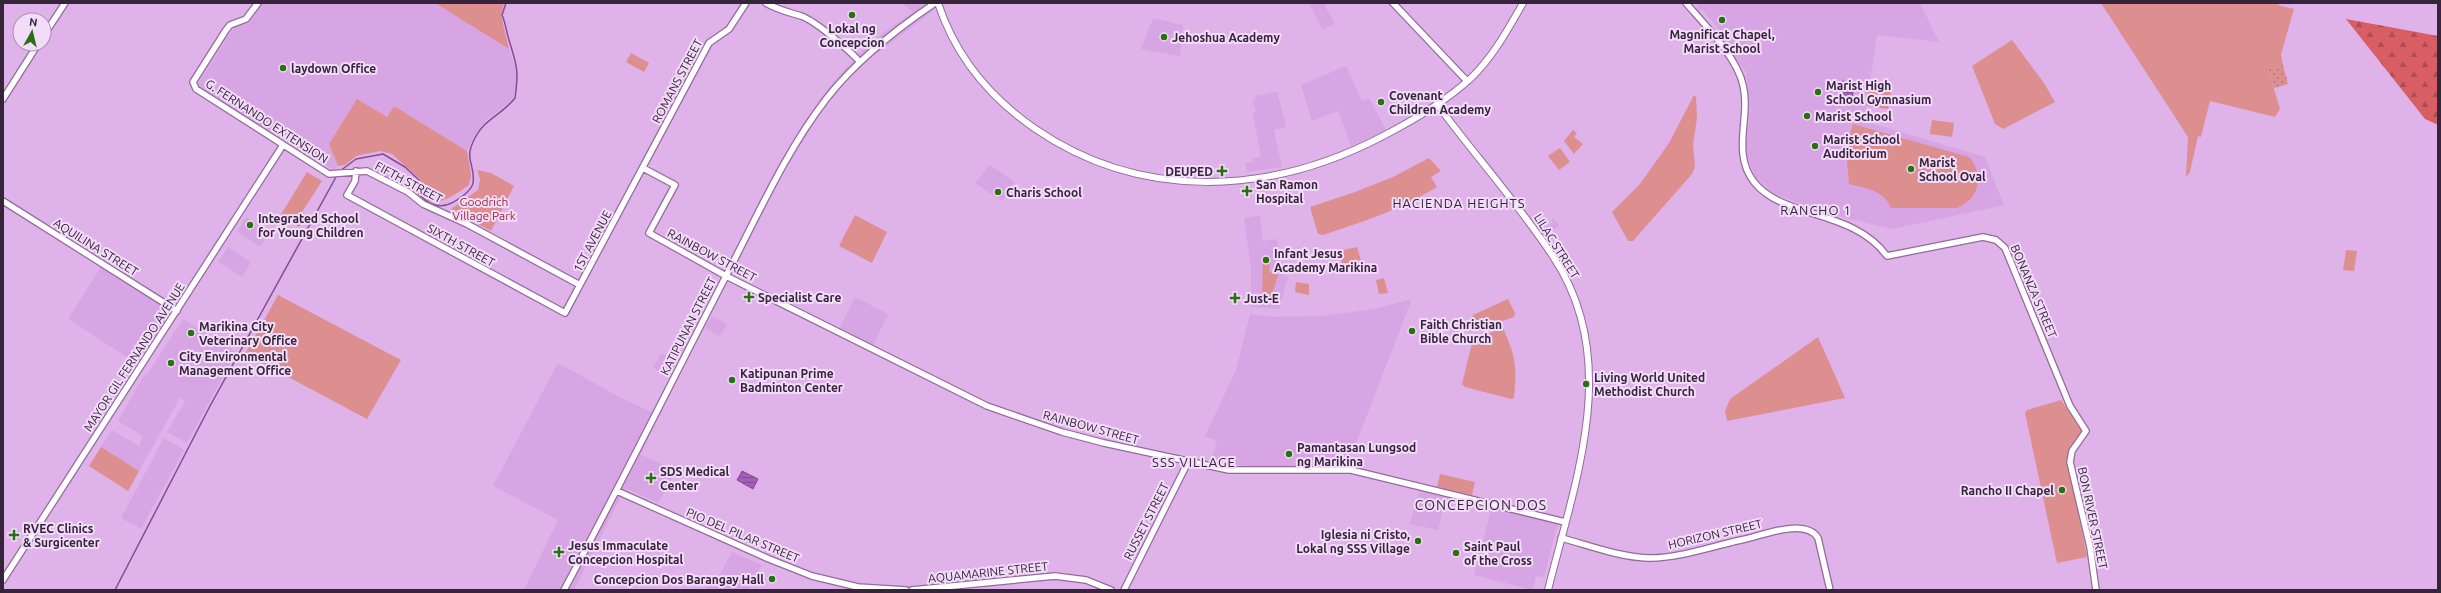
<svg xmlns="http://www.w3.org/2000/svg" width="2441" height="593" viewBox="0 0 2441 593" font-family="Ubuntu,sans-serif">
  <style>
    .built { fill: #d7a5e3 }
    .green { fill: #dd8f8f }
    .forest { fill: url(#forest-firs) }
    .garden { fill: url(#garden-dots) }
    .water { fill: url(#water-rules); stroke: #844c92 }
    .lines { fill: none; stroke-linecap: round; stroke-linejoin: round }
    .stream { stroke: #844c92; stroke-width: 1.5 }
    .tertiary-casing { stroke: #946a9e; stroke-width: 8 }
    .secondary-casing { stroke: #946a9e; stroke-width: 8 }
    .tertiary { stroke: #fff; stroke-width: 5.5 }
    .secondary { stroke: #fff; stroke-width: 6 }
    .poi-dot { fill: #297010; stroke: #f3dcf9; stroke-width: 1.5 }
    .labels { text-anchor: middle; dominant-baseline: central; stroke-width: 4; stroke-linejoin: round; paint-order: stroke }
    .poi-label { font-size: 12px; font-weight: bold; fill: #36243a; stroke: #f3dcf9; text-anchor: start }
    .street-label { font-size: 12px; fill: #36243a; stroke: #f3dcf9 }
    .park-label { font-size: 12px; fill: #962633; stroke: #f3dcf9 }
    .neighbourhood-label { font-size: 13px; letter-spacing: 1px; fill: #36243a; stroke: #f3dcf9 }
    .quarter-label { font-size: 14px; letter-spacing: 1px; fill: #36243a; stroke: #f3dcf9 }
  </style>
  <defs>
    <pattern id="forest-firs" width="22" height="20" patternUnits="userSpaceOnUse"><rect width="22" height="20" fill="#d85e64"/><path d="M5 1l3.5 6h-7zM16 11l3.5 6h-7z" fill="#b04d53"/></pattern>
    <pattern id="garden-dots" width="8" height="8" patternUnits="userSpaceOnUse"><rect width="8" height="8" fill="#dd8f8f"/><path d="M2 2h.1M6 6h.1" fill="none" stroke="#b47576" stroke-width="1.8" stroke-linecap="round"/></pattern>
    <pattern id="water-rules" width="6" height="5" patternUnits="userSpaceOnUse"><rect width="6" height="5" fill="#a65db8"/><path d="M0 2.5h6" fill="none" stroke="#884d97"/></pattern>
  </defs>
  <rect width="100%" height="100%" fill="#dfb2ea"/>
  <path class="built" d="M262,3H435L509,49L518,75L513,100L486,120L473,138L467,151L394,106L387,117L329,144L338,166L334,170L196,87L231,32L235,27L249,23Z
    M902,3H932L934,10L871,58L848,79L820,113L783,174L681,371L640,456L642,455L676,471L658,503L625,488L574,590H524L558,520L493,486L558,363L623,399L652,412L802,125L829,87L855,58L872,41L913,12Z
    M1309,3H1323L1335,23L1323,30Z
    M1697,3H1920L1939,42L1877,35L1864,121L1985,157L2004,205L1893,229L1834,215V208L1830,205L1824,204L1817,210L1773,193L1755,177L1745,151L1750,110L1746,72L1722,39L1724,36L1702,9L1698,12L1695,9L1698,7Z
    M1153,18L1183,25L1180,56L1141,49Z
    M1346,66L1362,101L1369,98L1386,130L1351,146L1338,111L1312,121L1301,85Z
    M1277,92L1286,127L1274,130L1282,167L1247,172L1245,163L1253,162V158L1261,157L1253,113L1256,112L1253,100L1256,99L1255,96Z
    M990,165L1015,182L1002,201L975,183Z
    M1260,215L1263,241L1277,239L1281,268L1284,276L1288,277L1279,309L1251,307V268L1244,218Z
    M246,217L270,232L260,247L237,232Z
    M1553,218L1559,225L1549,235L1543,228L1553,222L1551,220Z
    M228,247L251,262L242,277L218,262Z
    M101,267L168,310L138,357L133,354L130,359L68,319Z
    M855,297L888,314L873,346L839,329Z
    M1412,299L1348,464L1338,468H1262L1211,461L1217,441L1205,436L1236,370L1250,314L1276,317L1322,316L1374,309Z
    M712,316L727,324L720,336L705,328Z
    M183,319L236,352L187,443L167,432L185,401L180,398L139,471L101,447L112,430L139,446L143,436L118,421L144,375L146,376Z
    M661,353L676,361L668,376L653,368Z
    M164,438L184,450L141,529L121,518Z
    M1420,488L1446,495L1438,530L1410,524Z
    M1492,506L1558,523L1544,577L1536,576L1533,590L1474,575Z
    M732,552L762,565L748,590H705L709,583L714,585Z"/>
  <path class="green" d="M435,3H504L501,15L509,49Z
    M2101,3H2278V5L2294,9L2281,54L2283,65L2268,69L2280,109L2275,117L2210,101L2201,137L2198,136L2190,172L2186,177L2188,137Z
    M2012,40L2044,83L2055,102L2003,129L1995,124L1972,66Z
    M631,53L649,63L644,72L626,62Z
    M1869,88L1878,90L1875,107L1866,106Z
    M1882,91L1891,92L1888,109L1879,108Z
    M1694,95L1696,97L1697,118L1693,144L1695,167L1692,174L1633,241H1628L1612,212L1640,184L1669,143Z
    M357,99L387,117L394,106L467,151L471,175L469,185C455,194 445,204 428,201L422,193L420,179L392,154L380,151L356,156L345,165L338,166L329,144Z
    M1932,120L1954,123L1952,137L1930,134Z
    M1853,124L1969,157C1985,174 1979,200 1957,208H1891C1884,190 1865,188 1849,184L1846,149Z
    M1573,130L1577,133L1574,137L1583,144L1574,154L1564,141Z
    M1560,148L1570,162L1559,170L1548,156Z
    M1429,158L1441,171L1431,177L1437,187C1401,209 1363,222 1323,235L1318,234L1310,207L1355,192L1393,177Z
    M477,170L491,173L514,186L491,231L451,209L478,190L480,179Z
    M307,172L322,181L302,212L307,215L299,227L280,216Z
    M855,215L887,232L872,263L839,246Z
    M1357,247L1361,260L1342,264L1339,251Z
    M2346,250L2357,251L2354,271L2343,270Z
    M1263,262H1270L1269,272L1278,275L1271,298L1262,297Z
    M1384,278L1388,293L1379,294L1376,280Z
    M1296,282L1309,284V295L1295,292Z
    M278,295L401,360L367,419L245,354Z
    M1508,299L1515,313L1514,317L1469,332L1473,315Z
    M1503,328C1516,357 1517,366 1514,398L1511,399L1465,387L1462,384L1473,339Z
    M1818,337L1845,398L1727,421L1725,411L1730,399Z
    M2061,400L2082,432L2068,457L2087,557L2057,563L2025,413L2027,410Z
    M101,447L139,471L128,491L89,466Z
    M1440,474L1475,482L1472,495L1437,488Z
    M1390,545L1403,549L1401,557L1388,553Z"/>
  <path class="forest" d="M2346,19L2438,36V125L2425,119Z"/>
  <path class="garden" d="M2283,65L2288,84L2274,88L2268,69Z"/>
  <path class="water" d="M1842,81L1854,83L1852,101L1840,99Z
    M742,471L758,479L753,489L737,480Z"/>
  <g class="lines">
    <path class="stream" d="M340,171L356,159L383,154L405,167L419,180V194C434,211 448,208 464,195C468,191 472,189 473,183C476,163 462,161 476,136C485,119 504,113 515,98C519,70 517,66 509,40C506,31 506,24 502,15L506,3
      M115,590L210,406L336,177"/>
    <g class="tertiary-casing">
      <path id="tertiary" d="M258,3L246,19L230,25L226,30L193,82L196,89L329,174L367,171L408,192L423,204L467,224L580,285
        M766,3C778,10 788,12 801,16C816,21 849,50 860,62
        M1393,3L1467,81
        M1686,3C1704,24 1737,57 1743,85C1751,117 1731,153 1754,182C1783,219 1853,209 1887,256L1983,237L1996,240L2005,248L2070,406L2086,431L2072,451L2070,462L2090,547L2096,590
        M44,35L65,3
        M3,99L38,44
        M643,168L675,185L649,233L726,276L987,406L1062,432L1104,443L1229,470H1351L1565,522
        M356,171L355,181L347,195L565,313L709,43L729,29L746,3
        M3,201L177,311
        M617,491L769,559L812,576L858,587L906,590
        M1561,538C1588,545 1619,557 1648,558C1676,559 1713,546 1741,540C1761,536 1805,517 1818,538L1830,590
        M3,580L283,145
        M564,590C620,486 672,381 726,276C757,217 785,152 827,98C856,61 895,30 935,3
        M912,590L1055,576L1086,580L1111,590
        M1124,590L1188,462"/>
    </g>
    <g class="secondary-casing">
      <path id="secondary" d="M938,3C955,55 988,96 1034,128C1141,202 1271,195 1383,136C1414,120 1445,102 1471,78C1493,57 1508,29 1523,3
        M1437,104C1475,156 1519,204 1554,258C1622,361 1575,481 1548,590"/>
    </g>
    <use href="#tertiary" class="tertiary"/>
    <use href="#secondary" class="secondary"/>
  </g>
  <g class="poi-dot">
    <circle cx="852" cy="15" r="4"/>
    <circle cx="1722" cy="20" r="4"/>
    <circle cx="1164" cy="37" r="4"/>
    <circle cx="283" cy="68" r="4"/>
    <circle cx="1818" cy="92" r="4"/>
    <circle cx="1381" cy="102" r="4"/>
    <circle cx="1807" cy="116" r="4"/>
    <circle cx="1815" cy="146" r="4"/>
    <circle cx="1911" cy="169" r="4"/>
    <path d="M1220 165h4v4h4v4h-4v4h-4v-4h-4v-4h4z"/>
    <path d="M1245 185h4v4h4v4h-4v4h-4v-4h-4v-4h4z"/>
    <circle cx="998" cy="192" r="4"/>
    <circle cx="250" cy="225" r="4"/>
    <circle cx="1266" cy="260" r="4"/>
    <path d="M747 291h4v4h4v4h-4v4h-4v-4h-4v-4h4z"/>
    <path d="M1233 292h4v4h4v4h-4v4h-4v-4h-4v-4h4z"/>
    <circle cx="1412" cy="331" r="4"/>
    <circle cx="191" cy="333" r="4"/>
    <circle cx="171" cy="363" r="4"/>
    <circle cx="732" cy="380" r="4"/>
    <circle cx="1586" cy="384" r="4"/>
    <circle cx="1289" cy="454" r="4"/>
    <path d="M649 472h4v4h4v4h-4v4h-4v-4h-4v-4h4z"/>
    <circle cx="2062" cy="490" r="4"/>
    <path d="M12 529h4v4h4v4h-4v4h-4v-4h-4v-4h4z"/>
    <circle cx="1418" cy="541" r="4"/>
    <path d="M557 546h4v4h4v4h-4v4h-4v-4h-4v-4h4z"/>
    <circle cx="1456" cy="553" r="4"/>
    <circle cx="772" cy="579" r="4"/>
  </g>
  <g class="labels">
    <g class="poi-label">
      <text x="852" y="28" text-anchor="middle">Lokal ng<tspan x="852" dy="14">Concepcion</tspan></text>
      <text x="1722" y="34" text-anchor="middle">Magnificat Chapel,<tspan x="1722" dy="14">Marist School</tspan></text>
      <text x="1172" y="37">Jehoshua Academy</text>
      <text x="291" y="68">laydown Office</text>
      <text x="1826" y="85">Marist High<tspan x="1826" dy="14">School Gymnasium</tspan></text>
      <text x="1389" y="95">Covenant<tspan x="1389" dy="14">Children Academy</tspan></text>
      <text x="1815" y="116">Marist School</text>
      <text x="1823" y="139">Marist School<tspan x="1823" dy="14">Auditorium</tspan></text>
      <text x="1919" y="162">Marist<tspan x="1919" dy="14">School Oval</tspan></text>
      <text x="1213" y="171" text-anchor="end">DEUPED</text>
      <text x="1256" y="184">San Ramon<tspan x="1256" dy="14">Hospital</tspan></text>
      <text x="1006" y="192">Charis School</text>
      <text x="258" y="218">Integrated School<tspan x="258" dy="14">for Young Children</tspan></text>
      <text x="1274" y="253">Infant Jesus<tspan x="1274" dy="14">Academy Marikina</tspan></text>
      <text x="758" y="297">Specialist Care</text>
      <text x="1244" y="298">Just-E</text>
      <text x="1420" y="324">Faith Christian<tspan x="1420" dy="14">Bible Church</tspan></text>
      <text x="199" y="326">Marikina City<tspan x="199" dy="14">Veterinary Office</tspan></text>
      <text x="179" y="356">City Environmental<tspan x="179" dy="14">Management Office</tspan></text>
      <text x="740" y="373">Katipunan Prime<tspan x="740" dy="14">Badminton Center</tspan></text>
      <text x="1594" y="377">Living World United<tspan x="1594" dy="14">Methodist Church</tspan></text>
      <text x="1297" y="447">Pamantasan Lungsod<tspan x="1297" dy="14">ng Marikina</tspan></text>
      <text x="660" y="471">SDS Medical<tspan x="660" dy="14">Center</tspan></text>
      <text x="2054" y="490" text-anchor="end">Rancho II Chapel</text>
      <text x="23" y="528">RVEC Clinics<tspan x="23" dy="14">&amp; Surgicenter</tspan></text>
      <text x="1410" y="534" text-anchor="end">Iglesia ni Cristo,<tspan x="1410" dy="14">Lokal ng SSS Village</tspan></text>
      <text x="568" y="545">Jesus Immaculate<tspan x="568" dy="14">Concepcion Hospital</tspan></text>
      <text x="1464" y="546">Saint Paul<tspan x="1464" dy="14">of the Cross</tspan></text>
      <text x="764" y="579" text-anchor="end">Concepcion Dos Barangay Hall</text>
    </g>
    <g class="street-label">
      <text transform="translate(677 81) rotate(-62)">ROMANS STREET</text>
      <text transform="translate(267 121) rotate(33)">G. FERNANDO EXTENSION</text>
      <text transform="translate(409 182) rotate(28)">FIFTH STREET</text>
      <text transform="translate(592 241) rotate(-62)">1ST AVENUE</text>
      <text transform="translate(461 245) rotate(29)">SIXTH STREET</text>
      <text transform="translate(1557 246) rotate(58)">LILAC STREET</text>
      <text transform="translate(96 247) rotate(32)">AQUILINA STREET</text>
      <text transform="translate(712 255) rotate(28)">RAINBOW STREET</text>
      <text transform="translate(2034 291) rotate(67)">BONANZA STREET</text>
      <text transform="translate(688 326) rotate(-63)">KATIPUNAN STREET</text>
      <text transform="translate(134 357) rotate(-57)">MAYOR GIL FERNANDO AVENUE</text>
      <text transform="translate(1091 427) rotate(15)">RAINBOW STREET</text>
      <text transform="translate(2093 518) rotate(78)">BON RIVER STREET</text>
      <text transform="translate(1146 521) rotate(-63)">RUSSET STREET</text>
      <text transform="translate(1715 534) rotate(-13)">HORIZON STREET</text>
      <text transform="translate(743 535) rotate(23)">PIO DEL PILAR STREET</text>
      <text transform="translate(988 572) rotate(-6)">AQUAMARINE STREET</text>
    </g>
    <g class="park-label">
      <text x="484" y="201">Goodrich<tspan x="484" dy="14">Village Park</tspan></text>
    </g>
    <g class="neighbourhood-label">
      <text x="1459" y="203">HACIENDA HEIGHTS</text>
      <text x="1816" y="210">RANCHO 1</text>
      <text x="1194" y="462">SSS VILLAGE</text>
    </g>
    <g class="quarter-label">
      <text x="1481" y="505">CONCEPCION DOS</text>
    </g>
  </g>
  <rect width="2441" height="593" fill="none" stroke="#36243a" stroke-width="8"/>
  <g transform="translate(32 32) rotate(8)"><circle r="19" fill="#f3dcf9" stroke="#a792ad"/>
  <path d="M0-3L7 15L0 10L-7 15Z" fill="#297010"/>
  <text y="-6" font-size="11" font-weight="bold" text-anchor="middle" fill="#36243a">N</text>
  </g>
</svg>
